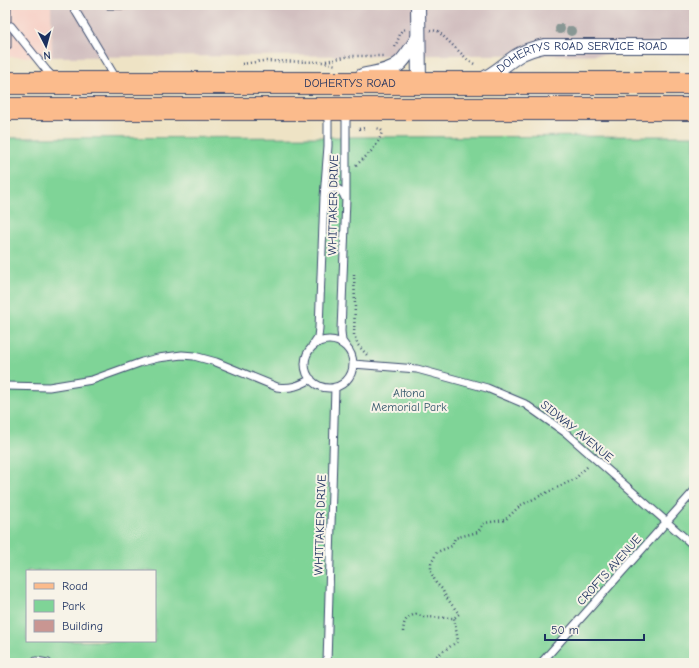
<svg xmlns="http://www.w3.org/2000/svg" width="699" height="668" viewBox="0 0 699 668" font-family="'Comic Neue',sans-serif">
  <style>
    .built { fill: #f7d1c7 }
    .industrial { fill: #d2bfc0 }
    .green { fill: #7fd497; stroke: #4d827a; fill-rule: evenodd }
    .building { fill: #c99692 }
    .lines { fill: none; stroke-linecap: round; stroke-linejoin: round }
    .service-casing { stroke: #3b4a6d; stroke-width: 9 }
    .minor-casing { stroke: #3b4a6d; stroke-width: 16 }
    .primary-casing { stroke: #3b4a6d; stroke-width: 24 }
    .path { stroke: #3b4a6d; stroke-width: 2.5; stroke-dasharray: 1 3; stroke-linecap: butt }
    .service { stroke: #fff; stroke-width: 7 }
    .minor { stroke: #fff; stroke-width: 14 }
    .primary { stroke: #fbbb8c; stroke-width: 22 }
    .tree { fill: #889794 }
    .labels { text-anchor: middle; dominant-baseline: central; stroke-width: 4; stroke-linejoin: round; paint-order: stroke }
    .street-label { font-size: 12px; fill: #1b2f5e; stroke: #f7f3e8 }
    .park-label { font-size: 12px; fill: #34586c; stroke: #f7f3e8 }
  </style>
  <rect width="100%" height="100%" fill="#f7f3e8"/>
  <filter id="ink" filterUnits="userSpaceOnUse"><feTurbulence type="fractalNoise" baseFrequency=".025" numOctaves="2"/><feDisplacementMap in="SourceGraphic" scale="8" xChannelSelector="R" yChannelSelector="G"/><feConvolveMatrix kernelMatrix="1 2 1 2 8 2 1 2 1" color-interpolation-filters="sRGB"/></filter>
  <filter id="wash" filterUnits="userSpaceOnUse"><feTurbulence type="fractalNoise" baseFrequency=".012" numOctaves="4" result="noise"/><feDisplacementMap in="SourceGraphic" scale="16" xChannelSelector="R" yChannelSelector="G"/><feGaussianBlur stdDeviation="0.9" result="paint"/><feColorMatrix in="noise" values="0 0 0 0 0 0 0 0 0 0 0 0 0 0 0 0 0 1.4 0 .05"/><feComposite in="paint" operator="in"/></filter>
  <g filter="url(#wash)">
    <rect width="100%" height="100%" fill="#eee3c5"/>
    <path class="built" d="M5,5H51L52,57H5Z"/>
    <path class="industrial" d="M51,5H694V54L52,57Z"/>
    <path class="green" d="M694,136V663H5V138ZM27,571H155V641H27Z"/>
    <g id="blocks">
      <path class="building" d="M5,5H11V48H5Z
        M107,5H128V9H107Z"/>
    </g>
  </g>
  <g filter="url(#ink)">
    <use href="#blocks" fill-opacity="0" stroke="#3b4a6d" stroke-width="1"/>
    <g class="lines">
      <g class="service-casing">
        <path id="service" d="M72,5L117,80
          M11,26L47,71L54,78
          M346,111V198L341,331L342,341L347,348
          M324,197C329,185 341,186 345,198
          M305 364a24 24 0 1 1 48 0a24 24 0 1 1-48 0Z
          M312,346L318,337L319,328L324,197L328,146V111
          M353,364L417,369L487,388L525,404L566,433L694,546
          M5,386L49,387L92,380L142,362L158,358L182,355L194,356L216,362L277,387C290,389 299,386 311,379
          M36,661L48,663
          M327,663L335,387
          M541,663L694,491"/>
      </g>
      <g class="minor-casing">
        <g id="minor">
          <path d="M418,5L419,83"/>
          <path d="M362,76C374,73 390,72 400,63C407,56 413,46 418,38"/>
          <path id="s1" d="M479,81C495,75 503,65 517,56C525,51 534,48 544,46H694"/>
        </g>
      </g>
      <g class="primary-casing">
        <g id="primary">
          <path id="s2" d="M5,83C235,82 464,84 694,83"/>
          <path d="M5,109H694"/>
        </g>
      </g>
      <path class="path" d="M430,30L438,31L441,34L469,61L476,65
        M395,47L401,32L403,30L405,29
        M326,61L345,57L352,56H385
        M242,64L263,61L324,62L336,65
        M359,129L365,128
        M356,165C367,156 379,146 382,131L380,129L376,128
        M354,274L355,305L354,335L358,345L367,355
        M403,632C404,621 405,618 416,614L424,617L454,618L459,614L446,597L442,589L436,583L431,572V564L437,552L452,546L455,538L478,532L484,523L505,520L521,505L575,479L589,465
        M434,663L435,657L458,641L454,618"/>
      <use href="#service" class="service"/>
      <use href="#minor" class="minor"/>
      <use href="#primary" class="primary"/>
    </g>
    <g class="tree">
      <circle cx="560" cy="29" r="5"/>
      <circle cx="571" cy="31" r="5"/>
    </g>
  </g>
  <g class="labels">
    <g class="street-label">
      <text stroke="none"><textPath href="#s1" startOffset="110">DOHERTYS ROAD SERVICE ROAD</textPath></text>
      <text stroke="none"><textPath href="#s2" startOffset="345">DOHERTYS ROAD</textPath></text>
      <text transform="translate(333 205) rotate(-89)">WHITTAKER DRIVE</text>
      <text transform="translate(577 431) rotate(39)">SIDWAY AVENUE</text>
      <text transform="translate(320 525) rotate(-88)">WHITTAKER DRIVE</text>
      <text transform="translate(609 570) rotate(-48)">CROFTS AVENUE</text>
    </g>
    <g class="park-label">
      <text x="409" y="393">Altona<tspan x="409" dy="14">Memorial Park</tspan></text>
    </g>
  </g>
  <rect width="699" height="668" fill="none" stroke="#f7f3e8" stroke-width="20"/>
  <rect x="26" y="570" width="130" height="72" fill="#f7f3e8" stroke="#9fa5b1"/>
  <rect x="34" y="583" width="20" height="6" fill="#fbbb8c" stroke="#9fa5b1"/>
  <text x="62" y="590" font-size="12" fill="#1b2f5e">Road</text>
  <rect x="34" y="600" width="20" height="12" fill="#7fd497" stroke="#9fa5b1"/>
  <text x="62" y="610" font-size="12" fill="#1b2f5e">Park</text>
  <rect x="34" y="620" width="20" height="12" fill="#c99692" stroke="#9fa5b1"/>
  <text x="62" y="630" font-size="12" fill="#1b2f5e">Building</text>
  <g transform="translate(46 46) rotate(174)" stroke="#f7f3e8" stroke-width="3" paint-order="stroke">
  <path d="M0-3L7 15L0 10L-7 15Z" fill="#1b2f5e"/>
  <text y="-6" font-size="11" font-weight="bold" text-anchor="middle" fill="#1b2f5e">N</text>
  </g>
  <path d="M545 634v6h99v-6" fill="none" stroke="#1b2f5e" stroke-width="2"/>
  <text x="551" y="634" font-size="12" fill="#1b2f5e" stroke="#f7f3e8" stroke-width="3" paint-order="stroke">50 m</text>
</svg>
